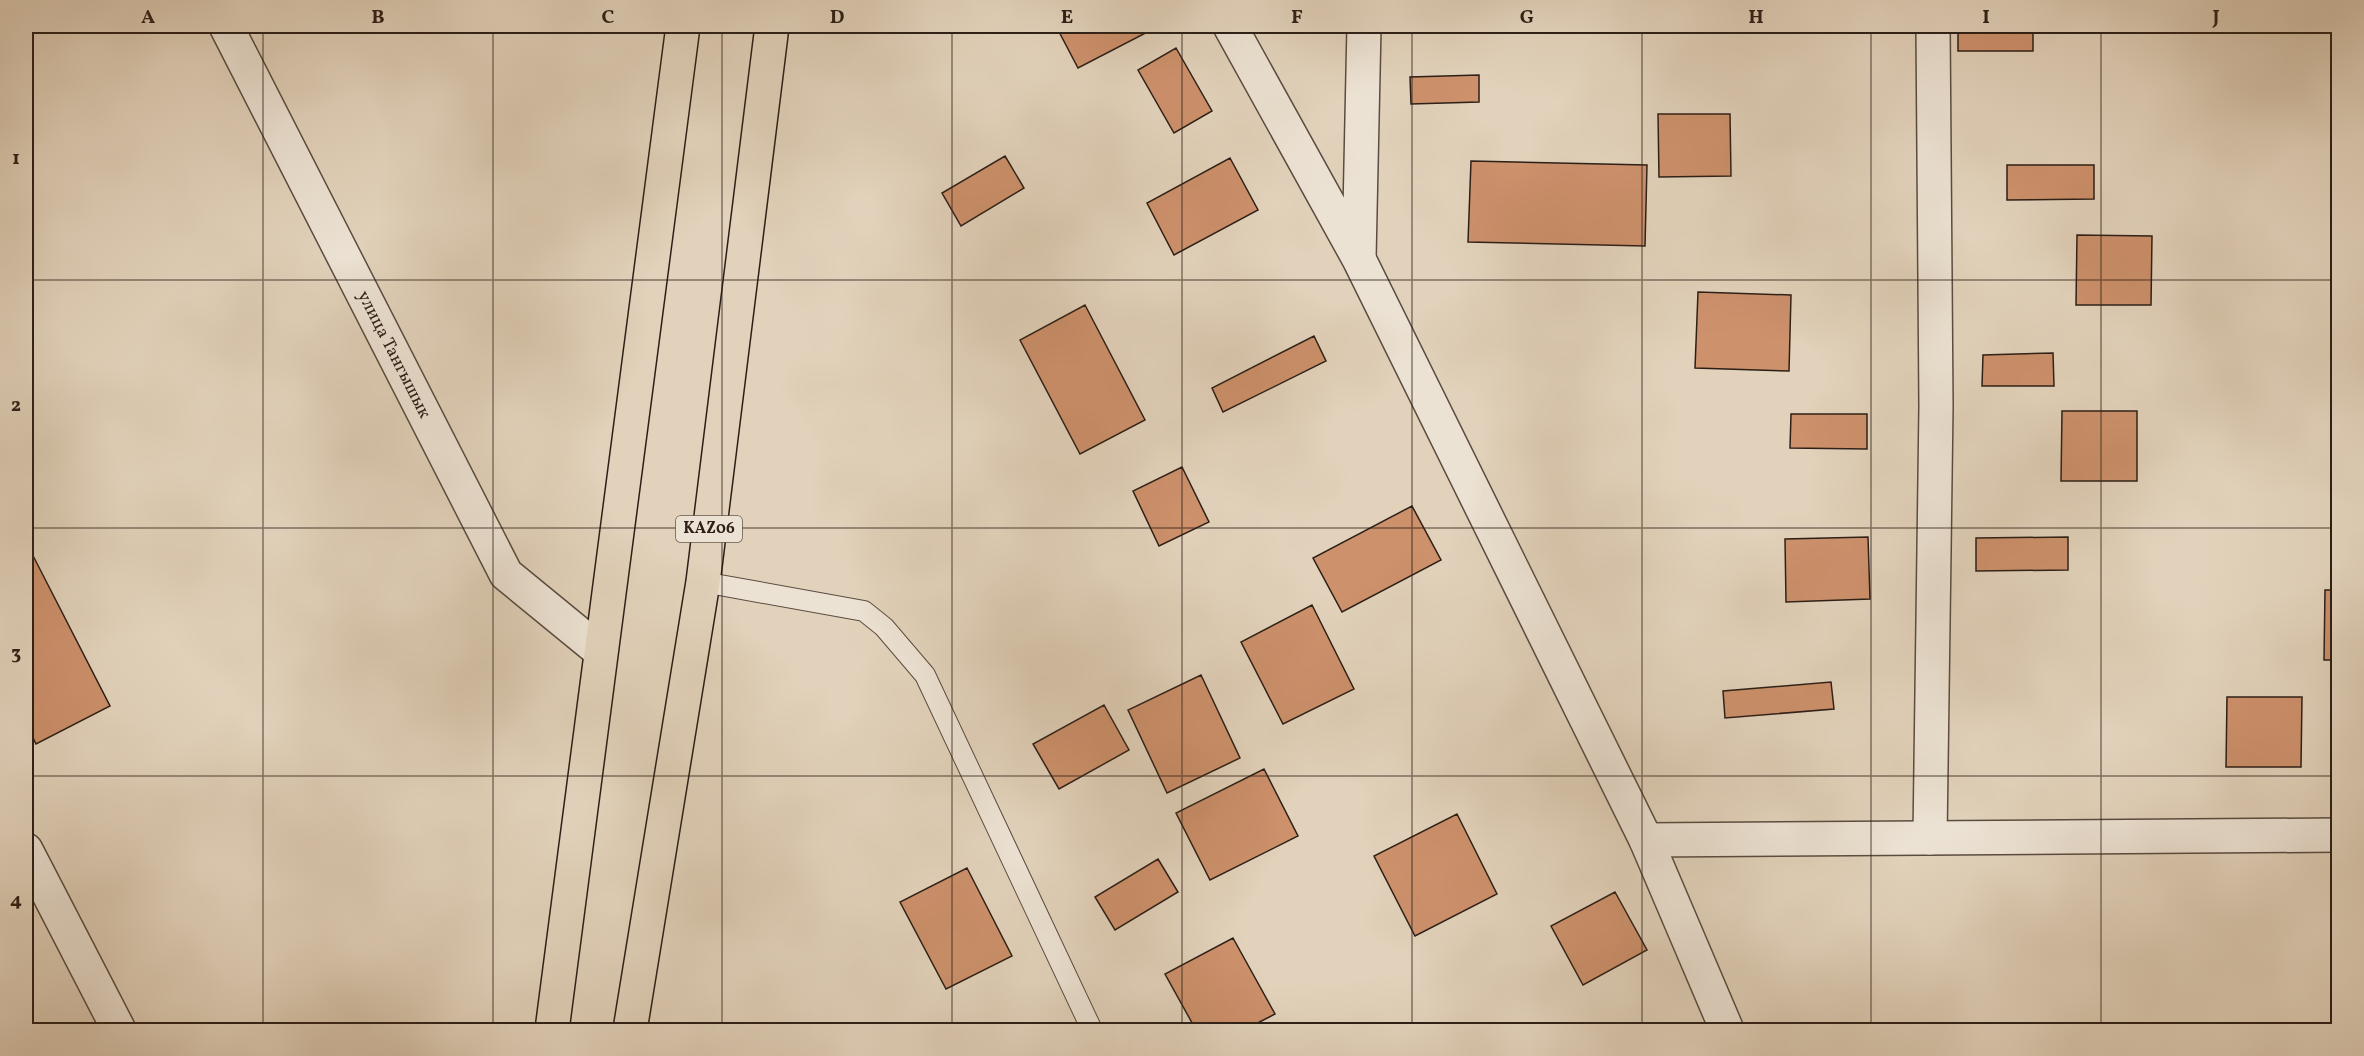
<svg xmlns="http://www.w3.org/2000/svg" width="2364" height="1056" viewBox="0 0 2364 1056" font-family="Vollkorn,serif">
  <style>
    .building { fill: #cd916c; stroke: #2c1f17; stroke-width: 1.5 }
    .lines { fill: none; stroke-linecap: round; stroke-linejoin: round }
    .service-casing { stroke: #5a4c40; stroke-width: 22 }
    .minor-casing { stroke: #5a4c40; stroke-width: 36 }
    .trunk-casing { stroke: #2c1f17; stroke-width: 36 }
    .service { stroke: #ece2d3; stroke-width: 20 }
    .minor { stroke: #ece2d3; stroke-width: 33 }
    .trunk { stroke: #e2d2bb; stroke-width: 33 }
    .grid { fill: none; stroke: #2c1f17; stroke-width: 1.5; stroke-opacity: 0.55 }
    .labels { text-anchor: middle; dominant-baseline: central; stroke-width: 5; stroke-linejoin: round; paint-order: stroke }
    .shield { fill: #ece2d3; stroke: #665a4f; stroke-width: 1.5 }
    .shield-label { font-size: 16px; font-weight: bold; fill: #2c1f17 }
    .street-label { font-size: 18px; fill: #2c1f17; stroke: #ece2d3 }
    .neatline { fill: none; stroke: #2c1f17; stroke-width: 2 }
    .grid-label { font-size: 20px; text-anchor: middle; font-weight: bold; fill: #2c1f17 }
  </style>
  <rect width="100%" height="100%" fill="#e2d2bb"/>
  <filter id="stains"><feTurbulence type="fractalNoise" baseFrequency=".00333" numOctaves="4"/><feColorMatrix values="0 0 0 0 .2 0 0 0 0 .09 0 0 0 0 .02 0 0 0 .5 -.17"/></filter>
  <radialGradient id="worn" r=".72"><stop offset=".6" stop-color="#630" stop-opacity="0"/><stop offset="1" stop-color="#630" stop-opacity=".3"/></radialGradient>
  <path class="building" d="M1056,26H1159L1078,68Z
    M1729,26H1818V27L1730,32Z
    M1958,26H2033V51H1958Z
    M1176,48L1212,111L1174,133L1138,70Z
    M1479,75V102L1411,104L1410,77Z
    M1658,114H1730L1731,176L1659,177Z
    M1005,156L1024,188L961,226L942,193Z
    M1230,158L1258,210L1174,255L1147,203Z
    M1471,161L1647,165L1645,246L1468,242Z
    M2007,165H2094V199L2007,200Z
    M2077,235L2152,236L2151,305H2076Z
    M1698,292L1791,295L1789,371L1695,368Z
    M1085,305L1145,420L1080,454L1020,340Z
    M1314,336L1326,361L1223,412L1212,388Z
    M2053,353L2054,386H1982L1983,355Z
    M2062,411H2137V481H2061Z
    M1791,414H1867V449L1790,448Z
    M1182,467L1209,522L1159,546L1133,491Z
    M1412,506L1441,560L1342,612L1313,558Z
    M1868,537L1870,599L1786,602L1785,539Z
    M2068,537V570L1976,571V538Z
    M26,542L110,706L36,744L26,723Z
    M2325,590H2338V660H2324Z
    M1312,605L1354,689L1283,724L1241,642Z
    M1201,675L1240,758L1167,793L1128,710Z
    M1831,682L1834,709L1725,718L1723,691Z
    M2227,697H2302L2301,767H2226Z
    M1104,705L1129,750L1059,789L1033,744Z
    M1264,769L1298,836L1210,880L1176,813Z
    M1457,814L1497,894L1415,936L1374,856Z
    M1158,859L1178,892L1115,930L1095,897Z
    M967,868L1012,956L946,989L900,902Z
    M1615,892L1647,950L1583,985L1551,926Z
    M1233,938L1275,1014L1244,1030H1196L1165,974Z"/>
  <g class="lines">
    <g class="service-casing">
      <path id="service" d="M703,582L864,611L884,627L925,675L1092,1030"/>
    </g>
    <g class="minor-casing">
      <g id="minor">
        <path id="s1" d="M226,26L506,574L600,651"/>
        <path d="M1230,26L1359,259L1646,840L1727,1030"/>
        <path d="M1359,258L1364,26"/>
        <path d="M1930,838L1936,406L1933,26"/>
        <path d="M1646,840L2338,835"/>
        <path d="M26,850L119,1030"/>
      </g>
    </g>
    <g class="trunk-casing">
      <path id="trunk" d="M552,1030L683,26
        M630,1030L703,582L772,26"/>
    </g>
    <use href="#service" class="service"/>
    <use href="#minor" class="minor"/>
    <use href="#trunk" class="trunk"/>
  </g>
  <path class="grid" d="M263,26V1030M493,26V1030M722,26V1030M952,26V1030M1182,26V1030M1412,26V1030M1642,26V1030M1871,26V1030M2101,26V1030M26,280H2338M26,528H2338M26,776H2338"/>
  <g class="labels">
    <rect class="shield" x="676" y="516" width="66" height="26" rx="4.5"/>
    <g class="shield-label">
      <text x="709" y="529">KАZ06</text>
    </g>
    <g class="street-label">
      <text stroke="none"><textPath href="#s1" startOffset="369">улица Тангышык</textPath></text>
    </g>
  </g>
  <rect width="2364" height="1056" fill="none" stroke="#e2d2bb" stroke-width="66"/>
  <rect x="33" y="33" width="2298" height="990" class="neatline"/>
  <g class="grid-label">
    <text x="148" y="23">A</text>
    <text x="378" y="23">B</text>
    <text x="608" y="23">C</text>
    <text x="837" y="23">D</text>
    <text x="1067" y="23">E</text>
    <text x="1297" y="23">F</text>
    <text x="1527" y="23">G</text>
    <text x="1756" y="23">H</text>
    <text x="1986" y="23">I</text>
    <text x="2216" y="23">J</text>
    <text x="16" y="164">1</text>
    <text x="16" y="411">2</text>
    <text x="16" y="659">3</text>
    <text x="16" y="906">4</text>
  </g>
  <rect width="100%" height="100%" filter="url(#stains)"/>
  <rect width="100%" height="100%" fill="url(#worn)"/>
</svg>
